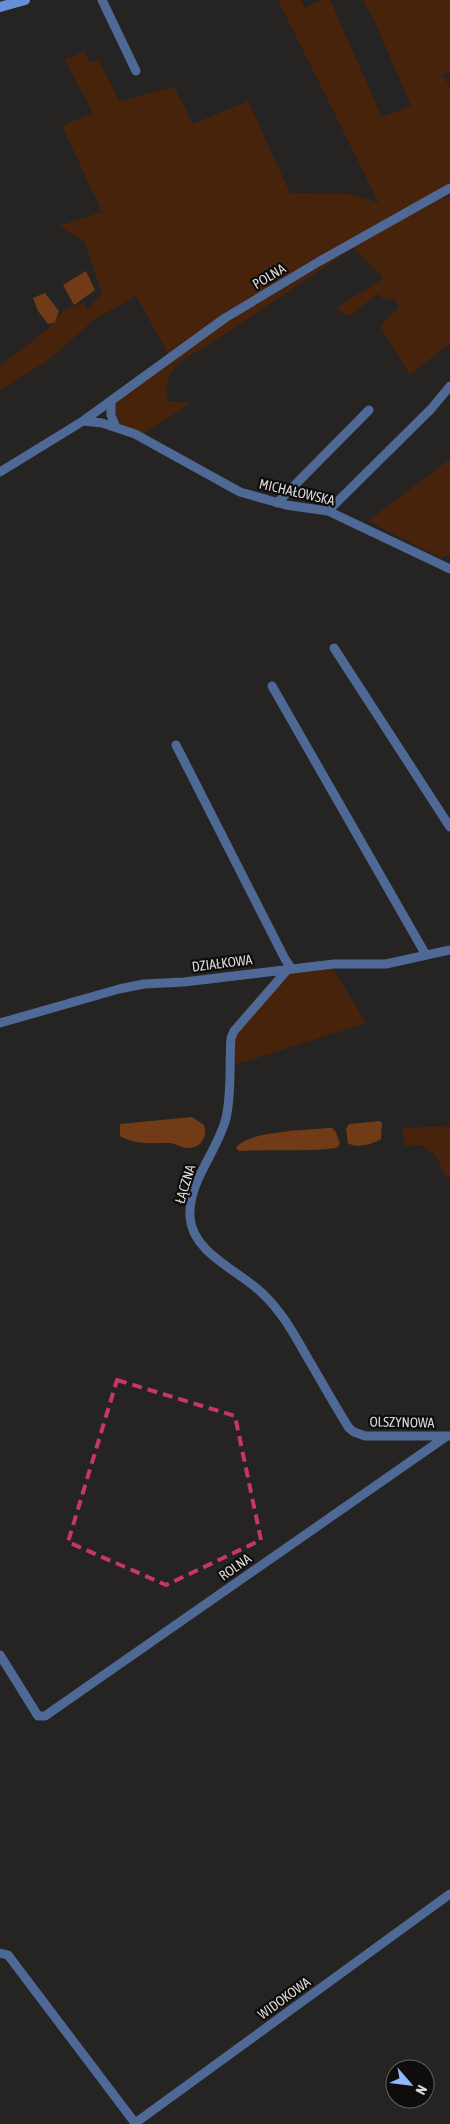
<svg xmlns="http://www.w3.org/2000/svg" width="450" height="2124" viewBox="0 0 450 2124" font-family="'Asap Condensed',sans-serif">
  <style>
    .green { fill: #48230c }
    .water { fill: #723b18 }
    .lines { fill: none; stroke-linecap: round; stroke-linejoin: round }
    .street { stroke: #4f6996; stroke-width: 9 }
    .secondary { stroke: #668fd7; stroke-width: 10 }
    .marked { fill: none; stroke: #c6356e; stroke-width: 4; stroke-dasharray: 10 6; stroke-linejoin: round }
    .labels { text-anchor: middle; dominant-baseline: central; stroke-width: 4.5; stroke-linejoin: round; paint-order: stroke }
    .street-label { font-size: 14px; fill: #dbd9d8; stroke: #0e0d0c }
  </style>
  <rect width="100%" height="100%" fill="#262422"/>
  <path class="green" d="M278,0H301L304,8L322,0H330L382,117L411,106L374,20L363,0H450V72L443,75L450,88V182L430,196L398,212L347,243L169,355L136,296L95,319L47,361L0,390V366L48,329L63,311L83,303L88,309L102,293L85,242L59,226L102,212L62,126L93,113L65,60L84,51L90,63L98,59L119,101L174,87L193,124L248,101L290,193L351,194L379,203Z
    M450,195V343L410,375L380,326L399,307L394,298L385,300L378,294L349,316L336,308L383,279L382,276L353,248L222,336L183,360L170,373L166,390L168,401L191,403L143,434L122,426L115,411L116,402L226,322L402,218Z
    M450,459V554L441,558L368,521Z
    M333,969L366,1023L234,1065L236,1033L289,972Z
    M450,1126V1177L444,1174L437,1157L422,1145L405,1146L402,1128Z"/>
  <path class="water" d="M86,271L95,290L74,305L63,285Z
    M45,293L59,311L55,322L48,324L38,311L33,298Z
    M192,1117L204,1125C208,1136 201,1149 187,1148C181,1148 175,1143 169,1143C151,1143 135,1145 120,1136V1124Z
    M380,1121L382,1123L381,1139C373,1144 356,1149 348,1143L346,1129L349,1124Z
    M328,1128H332L336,1132L340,1144L336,1148C304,1152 272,1149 239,1151L236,1148C246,1131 309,1130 328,1128Z"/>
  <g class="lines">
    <path class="street" d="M102,0L136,71
      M111,402V415L116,427
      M83,421L102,423L135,434L240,492L286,505L328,511L450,569
      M0,472L83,421L225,318L320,261L450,188
      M277,503L369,410
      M328,511L431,409L450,386
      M334,648L450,827
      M272,686L426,955
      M176,745L285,959L291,968
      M288,969L234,1031L231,1038C229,1065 232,1092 226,1118C218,1151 188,1181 190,1217C192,1253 240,1271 263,1294C284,1314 296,1338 310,1362C323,1384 335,1406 349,1428L354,1432L365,1436H450
      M0,1023L119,989L144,984L184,982L334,964H386L450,950
      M0,1655L38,1716H45L447,1436
      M0,1953L8,1955L135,2123
      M134,2124L450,1894"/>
    <path class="secondary" d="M0,7L25,0"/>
  </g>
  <path class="marked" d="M117,1380L235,1416L261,1540L166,1585L68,1542Z"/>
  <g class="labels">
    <g class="street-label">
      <text transform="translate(269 276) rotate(-31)">POLNA</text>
      <text transform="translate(297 492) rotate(13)">MICHAŁOWSKA</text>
      <text transform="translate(222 963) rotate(-7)">DZIAŁKOWA</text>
      <text transform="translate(185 1184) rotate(-73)">ŁĄCZNA</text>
      <text transform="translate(402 1422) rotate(1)">OLSZYNOWA</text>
      <text transform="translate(235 1567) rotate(-35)">ROLNA</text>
      <text transform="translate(284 1998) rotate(-36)">WIDOKOWA</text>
    </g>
  </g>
  <g transform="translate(410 2084) rotate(118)"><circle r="24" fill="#0e0d0c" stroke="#605f5e"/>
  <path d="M0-4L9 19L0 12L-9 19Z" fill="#91b8fd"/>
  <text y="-8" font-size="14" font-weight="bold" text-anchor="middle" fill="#dbd9d8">N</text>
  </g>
</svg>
